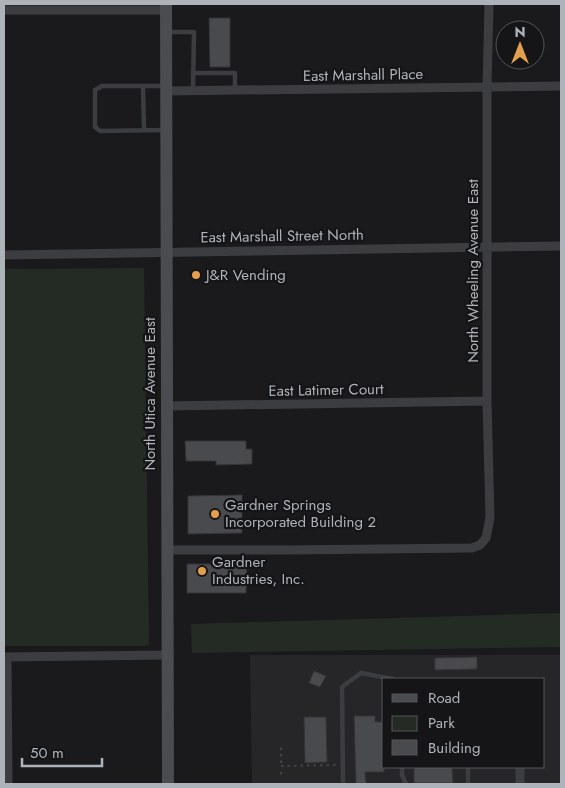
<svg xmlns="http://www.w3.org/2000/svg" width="565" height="788" viewBox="0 0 565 788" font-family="Jost,sans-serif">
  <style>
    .built { fill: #262629; fill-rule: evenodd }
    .green { fill: #242b24 }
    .building { fill: #494a4e; stroke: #343438 }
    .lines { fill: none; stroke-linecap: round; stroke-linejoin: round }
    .path { stroke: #414447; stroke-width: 2; stroke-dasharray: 2.5 4; stroke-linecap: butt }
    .lane { stroke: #3b3d40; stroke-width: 4.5 }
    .street { stroke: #3b3d40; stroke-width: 9 }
    .secondary { stroke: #494c50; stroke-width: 12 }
    .poi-dot { fill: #e29f4c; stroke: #151517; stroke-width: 2 }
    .labels { text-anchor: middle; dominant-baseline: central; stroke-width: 4.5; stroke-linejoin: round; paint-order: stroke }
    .street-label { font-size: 15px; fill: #aeb3ba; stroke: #151517 }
    .poi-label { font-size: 15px; fill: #aeb3ba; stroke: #151517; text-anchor: start }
  </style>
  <rect width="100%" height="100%" fill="#1a1a1c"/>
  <path class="built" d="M250,655H561V784H252ZM384,679H544V767H384Z"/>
  <path class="green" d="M144,268L149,644L145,646H4V269Z
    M561,613V647L192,653L191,624Z"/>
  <path class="building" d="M209,18H230V67H210Z
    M185,441H246V449H252V464L216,465V461H186Z
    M242,495V533L188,534V496Z
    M229,560H247L246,593H187V564H229Z
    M477,657V669L435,670V658Z
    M314,671L326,676L320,687L309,683Z
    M354,716H375V722H384V772H365L366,784H356Z
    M304,717H326L327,762L305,763Z
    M414,767H452L453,783H414Z"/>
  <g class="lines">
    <path class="path" d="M281,763V747
      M281,766L336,765
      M281,772V777"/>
    <path class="lane" d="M167,32H194L193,90
      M193,73H235V90
      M143,86L144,130
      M165,86H102L95,90V127L100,131L165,130
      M402,767V775L406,784
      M343,784L342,687L361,673L393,679
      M468,784V767"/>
    <path class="street" d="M4,10H166
      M166,91L561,86
      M4,255L561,246
      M166,406L487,401
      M168,550H287L472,548L480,545L486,538L490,518L487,401V87L489,4
      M4,657L168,655
      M7,657L8,784
      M520,784V767"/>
    <path class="secondary" d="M166,4L168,784"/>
  </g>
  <g class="poi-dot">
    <circle cx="196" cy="275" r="5"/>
    <circle cx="215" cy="514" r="5"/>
    <circle cx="202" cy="571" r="5"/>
  </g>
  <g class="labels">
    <g class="street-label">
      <text transform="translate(363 75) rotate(-1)">East Marshall Place</text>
      <text transform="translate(282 236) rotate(-1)">East Marshall Street North</text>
      <text transform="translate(473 271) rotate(-90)">North Wheeling Avenue East</text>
      <text transform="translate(326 390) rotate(-1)">East Latimer Court</text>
      <text transform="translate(150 394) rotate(-90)">North Utica Avenue East</text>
    </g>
    <g class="poi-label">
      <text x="206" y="275">J&amp;R Vending</text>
      <text x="225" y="505">Gardner Springs<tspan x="225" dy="17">Incorporated Building 2</tspan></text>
      <text x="212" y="562">Gardner<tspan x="212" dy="17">Industries, Inc.</tspan></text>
    </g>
  </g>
  <rect width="565" height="788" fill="none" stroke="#aeb3ba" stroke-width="10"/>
  <rect x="382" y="678" width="162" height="90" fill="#151517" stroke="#525458"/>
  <rect x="392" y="694" width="25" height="8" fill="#494c50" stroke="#525458"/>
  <text x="428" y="703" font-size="15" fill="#aeb3ba">Road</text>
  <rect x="392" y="716" width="25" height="15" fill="#242b24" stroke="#525458"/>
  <text x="428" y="728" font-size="15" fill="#aeb3ba">Park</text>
  <rect x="392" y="740" width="25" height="15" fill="#494a4e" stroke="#525458"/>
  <text x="428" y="753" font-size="15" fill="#aeb3ba">Building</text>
  <g transform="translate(520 45)"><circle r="24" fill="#151517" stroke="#525458"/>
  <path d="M0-4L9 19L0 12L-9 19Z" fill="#e29f4c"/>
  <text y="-8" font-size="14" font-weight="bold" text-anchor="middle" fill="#aeb3ba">N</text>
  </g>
  <path d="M22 758v8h80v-8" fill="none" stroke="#aeb3ba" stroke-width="2.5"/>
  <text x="30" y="758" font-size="15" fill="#aeb3ba" stroke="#151517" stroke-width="4" paint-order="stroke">50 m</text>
</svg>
